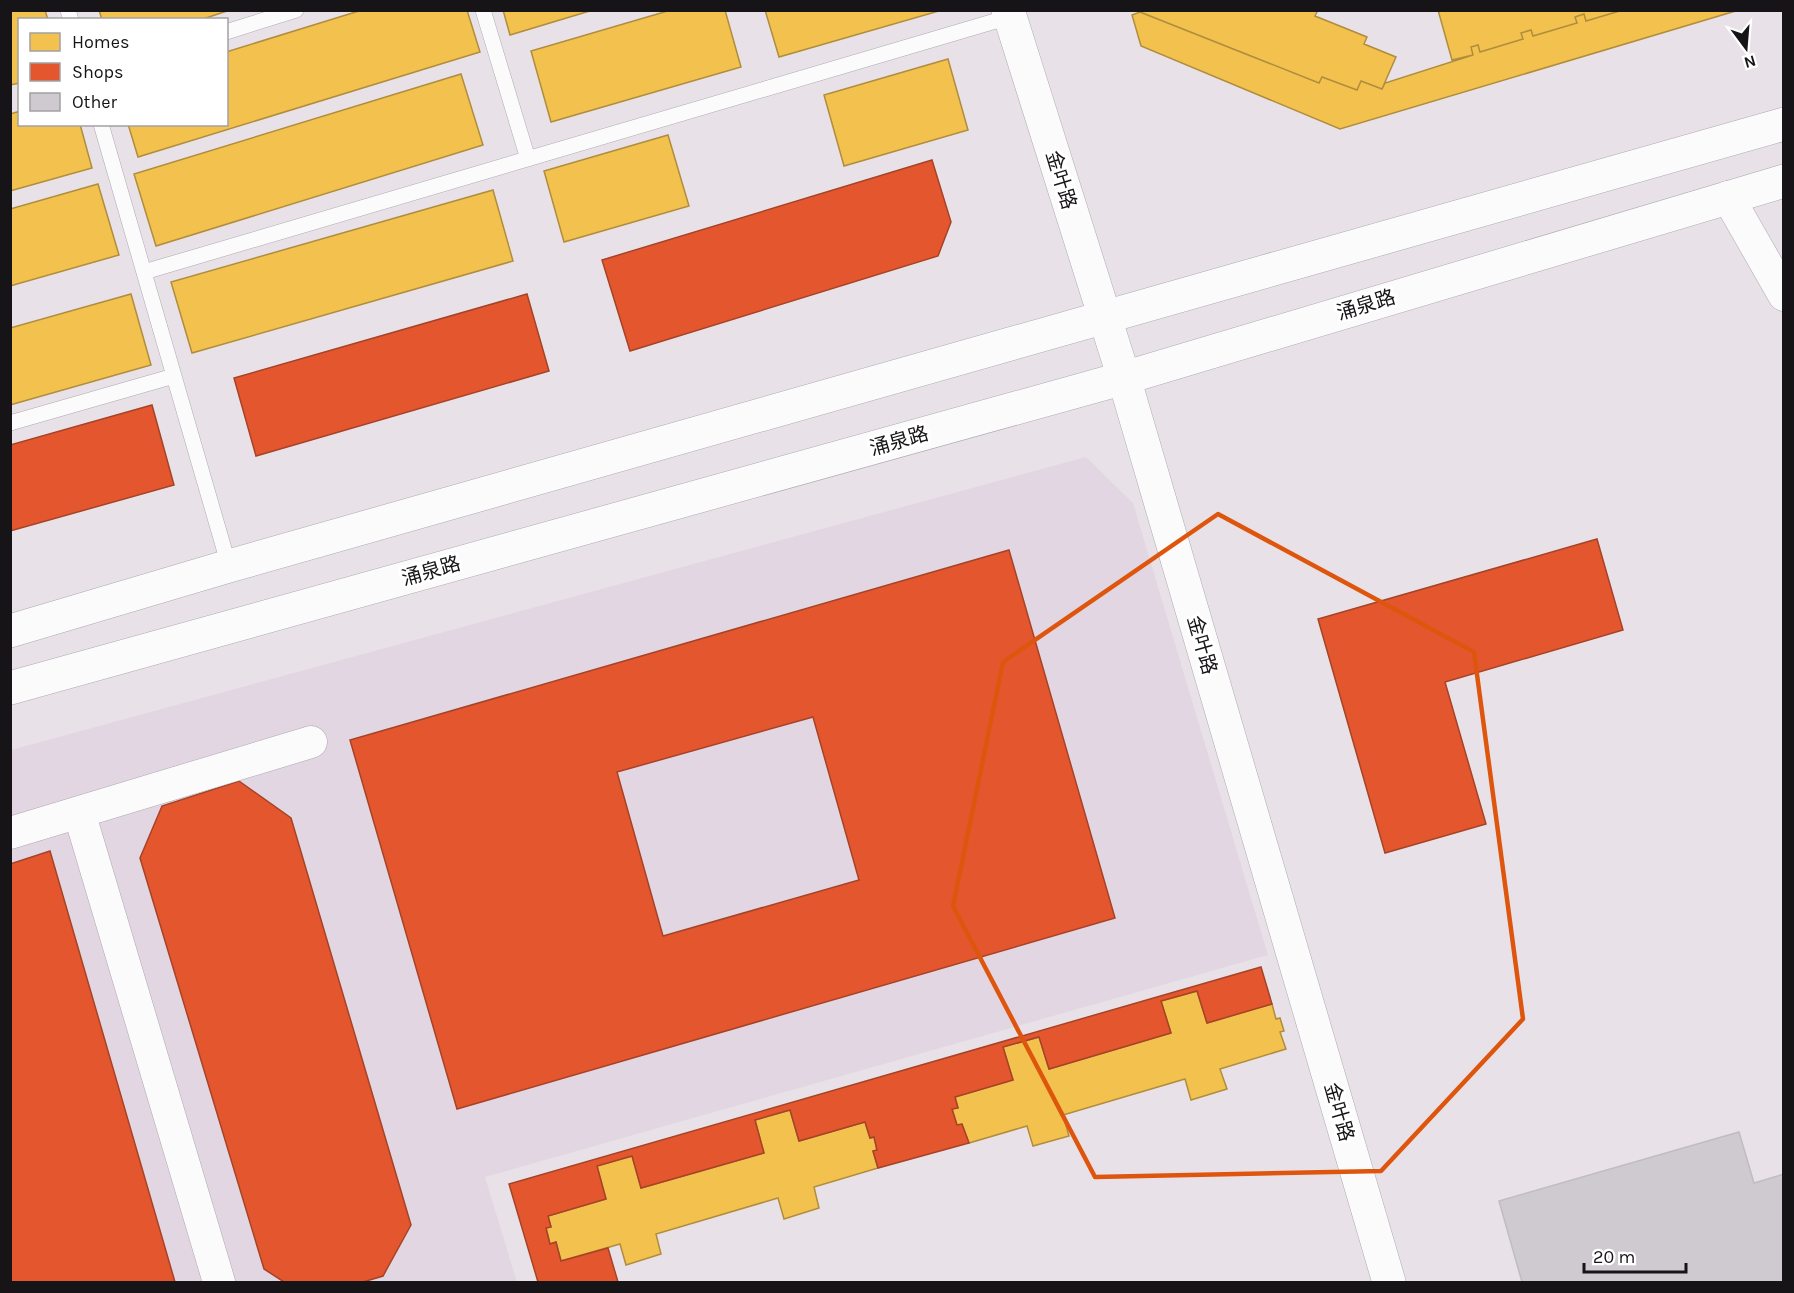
<svg xmlns="http://www.w3.org/2000/svg" width="1794" height="1293" viewBox="0 0 1794 1293" font-family="Karla,'Noto Sans SC',sans-serif">
  <style>
    .built { fill: #e2d6e2 }
    .homes { fill: #f2c14e; stroke: #b08d3e; stroke-width: 1.5 }
    .shops { fill: #e4572e; stroke: #a64327; stroke-width: 1.5; fill-rule: evenodd }
    .building { fill: #cfcacf; stroke: #c0bcc0; stroke-width: 1.5 }
    .lines { fill: none; stroke-linecap: round; stroke-linejoin: round }
    .service-casing { stroke: #ada9ae; stroke-width: 16 }
    .minor-casing { stroke: #ada9ae; stroke-width: 33 }
    .tertiary-casing { stroke: #ada9ae; stroke-width: 34 }
    .secondary-casing { stroke: #ada9ae; stroke-width: 34 }
    .service { stroke: #fcfbfc; stroke-width: 15 }
    .minor { stroke: #fcfbfc; stroke-width: 32 }
    .tertiary { stroke: #fcfbfc; stroke-width: 33 }
    .secondary { stroke: #fcfbfc; stroke-width: 33 }
    .marked { fill: none; stroke: #de560d; stroke-width: 4.5; stroke-linejoin: round }
    .labels { text-anchor: middle; dominant-baseline: central; stroke-width: 6; stroke-linejoin: round; paint-order: stroke }
    .street-label { font-size: 20px; fill: #171417; stroke: #fff }
  </style>
  <rect width="100%" height="100%" fill="#e8e2e8"/>
  <path class="built" d="M1086,457L1133,503L1268,955L485,1177L517,1282H11V750Z"/>
  <path class="homes" d="M10,10H45L48,20H20V83L10,85Z
    M99,10H230L200,20H102Z
    M362,10H467L480,52L138,157L128,124H226V52Z
    M503,10H593L510,35Z
    M671,10H725L741,67L551,122L531,51Z
    M765,10H939V11L779,57Z
    M1141,10H1318L1315,16L1367,37L1364,44L1396,57L1382,89L1361,81L1357,90L1322,77L1319,83L1140,12Z
    M1438,10H1623L1586,21L1584,14L1575,17L1577,23L1533,36L1531,30L1521,33L1523,39L1480,52L1478,45L1471,47L1473,55L1452,60Z
    M1623,10H1739L1340,129L1141,46L1132,15L1140,12L1319,83L1322,77L1357,90L1361,81L1382,89L1385,83L1473,55L1471,47L1478,45L1480,52L1523,39L1521,33L1531,30L1533,36L1577,23L1575,17L1584,14L1586,21Z
    M948,59L968,130L844,166L824,95Z
    M461,74L483,145L156,246L134,174Z
    M20,111V124H80L92,168L10,191V114Z
    M668,135L689,206L564,242L544,171Z
    M98,184L119,255L10,286V209Z
    M493,190L513,261L192,353L171,282Z
    M131,294L151,365L10,405V328Z
    M1197,991L1207,1023L1272,1004L1276,1019L1280,1018L1284,1031L1280,1032L1286,1049L1220,1069L1227,1089L1191,1100L1185,1079L1063,1115L1069,1136L1033,1146L1027,1126L969,1143L962,1124L957,1125L952,1109L958,1108L955,1097L1013,1080L1003,1047L1039,1037L1049,1069L1171,1033L1161,1001Z
    M790,1110L799,1141L865,1122L870,1138L874,1137L877,1150L873,1151L878,1168L814,1187L819,1208L784,1219L778,1198L656,1234L661,1254L626,1265L620,1244L561,1261L556,1242L550,1244L546,1228L551,1227L548,1216L606,1199L597,1166L632,1156L641,1188L764,1153L755,1120Z"/>
  <path class="shops" d="M932,160L951,222L938,256L630,351L602,260Z
    M527,294L549,371L256,456L234,378Z
    M152,405L174,485L10,531V445Z
    M1597,539L1623,630L1445,682L1486,824L1385,853L1318,619Z
    M1009,550L1115,918L457,1109L350,740ZM813,717L859,880L663,936L617,772Z
    M239,781L291,818L411,1225L383,1276L363,1282H284L264,1269L140,858L162,806Z
    M50,851L175,1282H10V864Z
    M1261,967L1272,1004L1207,1023L1197,991L1161,1001L1171,1033L1049,1069L1039,1037L1003,1047L1013,1080L955,1097L958,1108L952,1109L957,1125L962,1124L969,1143L878,1168L873,1151L877,1150L874,1137L870,1138L865,1122L799,1141L790,1110L755,1120L764,1153L641,1188L632,1156L597,1166L606,1199L548,1216L551,1227L546,1228L550,1244L556,1242L561,1261L608,1248L618,1282H538L509,1184Z"/>
  <path class="building" d="M1739,1132L1754,1183L1784,1174V1282H1522L1499,1201Z"/>
  <g class="lines">
    <g class="service-casing">
      <path id="service" d="M68,10L71,20
        M483,10L528,159
        M226,32L296,10
        M101,124L229,566
        M144,272L1009,17
        M10,423L174,376"/>
    </g>
    <g class="minor-casing">
      <path id="minor" d="M1728,197L1784,295
        M79,812L219,1282
        M10,833L311,742"/>
    </g>
    <g class="tertiary-casing">
      <path id="tertiary" d="M1008,10L1124,378L1389,1282"/>
    </g>
    <g class="secondary-casing">
      <path id="secondary" d="M10,631L229,566L1784,124
        M10,688L1124,378L1784,181"/>
    </g>
    <use href="#service" class="service"/>
    <use href="#minor" class="minor"/>
    <use href="#tertiary" class="tertiary"/>
    <use href="#secondary" class="secondary"/>
  </g>
  <path class="marked" d="M1218,514L1474,652L1523,1019L1381,1171L1095,1177L953,906L1003,662Z"/>
  <g class="labels">
    <g class="street-label">
      <text transform="translate(1061 180) rotate(73)">金叶路</text>
      <text transform="translate(1366 305) rotate(-17)">涌泉路</text>
      <text transform="translate(899 441) rotate(-16)">涌泉路</text>
      <text transform="translate(431 571) rotate(-16)">涌泉路</text>
      <text transform="translate(1202 645) rotate(74)">金叶路</text>
      <text transform="translate(1339 1112) rotate(74)">金叶路</text>
    </g>
  </g>
  <rect width="1794" height="1293" fill="none" stroke="#171417" stroke-width="24"/>
  <rect x="18" y="18" width="210" height="108" fill="#ffffff" stroke="#a2a1a2" stroke-width="1.5"/>
  <rect x="30" y="33" width="30" height="18" fill="#f2c14e" stroke="#a2a1a2" stroke-width="1.5"/>
  <text x="72" y="48" font-size="18" fill="#171417">Homes</text>
  <rect x="30" y="63" width="30" height="18" fill="#e4572e" stroke="#a2a1a2" stroke-width="1.5"/>
  <text x="72" y="78" font-size="18" fill="#171417">Shops</text>
  <rect x="30" y="93" width="30" height="18" fill="#cfcacf" stroke="#a2a1a2" stroke-width="1.5"/>
  <text x="72" y="108" font-size="18" fill="#171417">Other</text>
  <g transform="translate(1746 48) rotate(164)" stroke="#ffffff" stroke-width="4.5" paint-order="stroke">
  <path d="M0-4.5L10 22L0 15L-10 22Z" fill="#171417"/>
  <text y="-9" font-size="16" font-weight="bold" text-anchor="middle" fill="#171417">N</text>
  </g>
  <path d="M1584 1263v9h102v-9" fill="none" stroke="#171417" stroke-width="3"/>
  <text x="1593" y="1263" font-size="18" fill="#171417" stroke="#ffffff" stroke-width="4.5" paint-order="stroke">20 m</text>
</svg>
